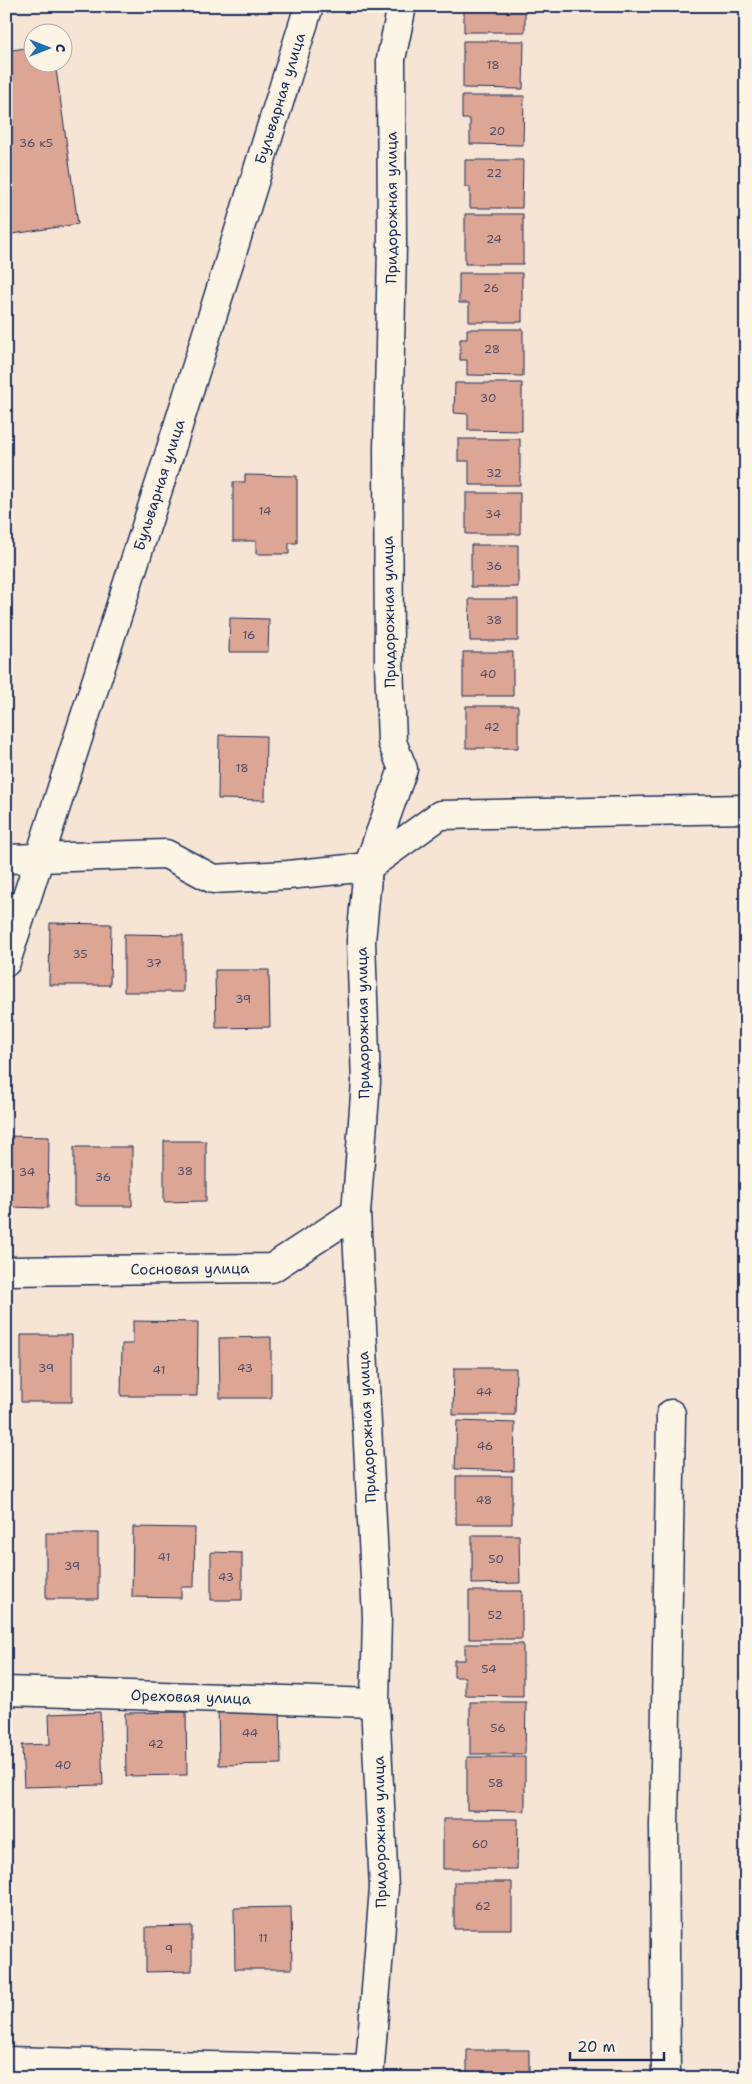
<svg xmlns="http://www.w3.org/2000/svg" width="752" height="2084" viewBox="0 0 752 2084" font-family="'Shantell Sans',sans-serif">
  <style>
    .building { fill: #dda694; stroke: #1b2f5e }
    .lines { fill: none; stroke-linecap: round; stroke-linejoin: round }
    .minor-casing { stroke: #1b2f5e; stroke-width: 31 }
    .minor { stroke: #fcf5e5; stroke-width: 28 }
    .labels { text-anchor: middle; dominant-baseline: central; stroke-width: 4.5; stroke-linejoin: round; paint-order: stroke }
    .number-label { font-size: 12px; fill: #4c4d6c }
    .street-label { font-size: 15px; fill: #1b2f5e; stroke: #fcf5e5 }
  </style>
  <rect width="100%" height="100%" fill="#f6e5d5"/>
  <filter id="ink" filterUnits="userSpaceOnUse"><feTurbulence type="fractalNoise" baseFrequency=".02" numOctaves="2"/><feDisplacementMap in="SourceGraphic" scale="10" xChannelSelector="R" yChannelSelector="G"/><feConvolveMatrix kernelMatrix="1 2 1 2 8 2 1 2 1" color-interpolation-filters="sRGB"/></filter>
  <g filter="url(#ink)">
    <path class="building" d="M464,6H525V32H464Z
      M463,41H524L523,89L463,88Z
      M32,47V62H55L78,224L6,235V51Z
      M462,96H524L523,145L470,144V119H462Z
      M465,160H523L522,208H470V187H465Z
      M465,214H523V264H465Z
      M459,273H522V322H469V303H459Z
      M467,329H523V376L467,375V360H460V339H467Z
      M455,383H522V431L468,430V414L454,413Z
      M458,439H520V485H469V461H458Z
      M245,475L297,476V543H289V554H256V541H233V482H245Z
      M466,493H520V534H466Z
      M471,545H518V587H471Z
      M469,599H518V641H470Z
      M230,618L269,619L268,652H229Z
      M463,652H513V696H463Z
      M466,706H518V748H466Z
      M219,735L266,736L265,800L218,799Z
      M50,923L111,924L110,985H49Z
      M124,934L183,935V992H124Z
      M215,970H269L270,1027L216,1028Z
      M6,1136L49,1137L48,1208L6,1207Z
      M164,1141H206V1201L164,1202Z
      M74,1147H132V1206H74Z
      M133,1321L198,1322L197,1396H121L122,1344H133Z
      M21,1335H72V1402H21Z
      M271,1337V1398H220L219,1338Z
      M454,1368H516L515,1415H453Z
      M457,1421L515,1423L514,1471L455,1469Z
      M456,1476H512V1524H456Z
      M133,1527L195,1528L194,1587H181V1598L132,1597Z
      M46,1533H98V1599H46Z
      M472,1535H519L520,1583L472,1584Z
      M211,1552L242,1553V1600H211Z
      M469,1591H522V1639H469Z
      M465,1644H523V1696L465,1695V1677H454V1660H465Z
      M280,1702L281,1764L219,1765L218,1703Z
      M470,1702H526L525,1754H470Z
      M100,1712L103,1785L24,1787L22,1745L50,1744L49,1714Z
      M186,1712L187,1775L126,1776L125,1713Z
      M467,1757H525V1811L467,1810Z
      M443,1819H518L517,1869H443Z
      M454,1882H512V1929H454Z
      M291,1907L292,1969H235L234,1908Z
      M192,1926V1971L146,1972V1927Z
      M467,2050H529V2078H467Z"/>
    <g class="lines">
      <g class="minor-casing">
        <g id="minor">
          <path d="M6,859L166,854L213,879L288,875L368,867"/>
          <path d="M368,867L440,815L746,809"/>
          <path id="s1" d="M6,962L169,455L309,6"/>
          <path id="s2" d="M6,1271L272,1268L356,1213"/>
          <path id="s3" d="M6,1691L375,1703"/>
          <path d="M6,2061L369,2070"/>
          <path id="s4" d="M369,2078L384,1888L375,1703L377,1617L356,1213L366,1082L361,941L368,867L403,769L392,742L389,663L388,449L392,245L391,59L402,6"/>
          <path d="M666,2078L664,1826L671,1414"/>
        </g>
      </g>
      <use href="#minor" class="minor"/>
    </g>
  </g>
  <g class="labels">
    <g class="number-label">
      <text x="493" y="65">18</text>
      <text x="497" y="131">20</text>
      <text x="36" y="143">36 к5</text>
      <text x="494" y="173">22</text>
      <text x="494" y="239">24</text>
      <text x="491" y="288">26</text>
      <text x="492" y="349">28</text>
      <text x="488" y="398">30</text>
      <text x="494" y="473">32</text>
      <text x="265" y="511">14</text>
      <text x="493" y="514">34</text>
      <text x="494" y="566">36</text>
      <text x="494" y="620">38</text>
      <text x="249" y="635">16</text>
      <text x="488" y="674">40</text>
      <text x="492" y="727">42</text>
      <text x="242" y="768">18</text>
      <text x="80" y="954">35</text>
      <text x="154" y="963">37</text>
      <text x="243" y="999">39</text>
      <text x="185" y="1171">38</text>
      <text x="27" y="1172">34</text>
      <text x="103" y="1177">36</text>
      <text x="46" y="1368">39</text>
      <text x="245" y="1368">43</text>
      <text x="159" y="1370">41</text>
      <text x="484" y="1392">44</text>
      <text x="485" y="1446">46</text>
      <text x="484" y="1500">48</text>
      <text x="164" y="1557">41</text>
      <text x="496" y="1559">50</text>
      <text x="72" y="1566">39</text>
      <text x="226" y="1577">43</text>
      <text x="495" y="1615">52</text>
      <text x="489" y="1669">54</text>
      <text x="498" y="1728">56</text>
      <text x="250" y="1733">44</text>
      <text x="156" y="1744">42</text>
      <text x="63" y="1765">40</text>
      <text x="496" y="1783">58</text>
      <text x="480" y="1844">60</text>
      <text x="483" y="1906">62</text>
      <text x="263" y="1938">11</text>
      <text x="169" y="1949">9</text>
    </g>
    <g class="street-label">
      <text stroke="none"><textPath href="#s1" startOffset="906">Бульварная улица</textPath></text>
      <text stroke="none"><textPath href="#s4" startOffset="1881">Придорожная улица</textPath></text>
      <text stroke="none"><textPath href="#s1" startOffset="501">Бульварная улица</textPath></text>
      <text transform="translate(389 612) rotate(-91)">Придорожная улица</text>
      <text transform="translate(363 1023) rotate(-91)">Придорожная улица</text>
      <text stroke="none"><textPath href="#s2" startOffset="184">Сосновая улица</textPath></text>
      <text transform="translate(367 1427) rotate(-93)">Придорожная улица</text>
      <text stroke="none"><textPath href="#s3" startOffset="185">Ореховая улица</textPath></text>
      <text transform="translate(380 1832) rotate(-91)">Придорожная улица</text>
    </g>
  </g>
  <rect width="752" height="2084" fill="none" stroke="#fcf5e5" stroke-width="25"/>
  <rect x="12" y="12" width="727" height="2059" fill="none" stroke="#1b2f5e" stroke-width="2" filter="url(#ink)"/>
  <g transform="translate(48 48) rotate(90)"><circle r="24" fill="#fcf5e5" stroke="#a2a6af"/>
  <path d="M0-4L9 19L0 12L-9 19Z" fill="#1f6fb2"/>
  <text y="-8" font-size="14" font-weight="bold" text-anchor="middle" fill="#1b2f5e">С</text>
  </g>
  <path d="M570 2052v8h94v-8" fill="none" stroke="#1b2f5e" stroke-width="2.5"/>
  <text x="577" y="2052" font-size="15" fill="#1b2f5e" stroke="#fcf5e5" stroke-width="4" paint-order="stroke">20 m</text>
</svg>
